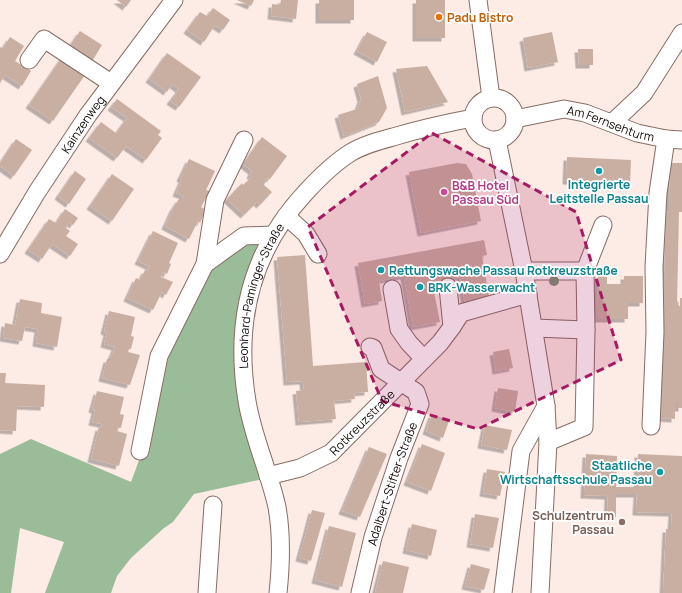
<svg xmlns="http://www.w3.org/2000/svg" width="682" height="593" viewBox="0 0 682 593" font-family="Manrope,sans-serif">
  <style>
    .forest { fill: #9bbc99 }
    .building { fill: #c8afa2; filter: url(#shadow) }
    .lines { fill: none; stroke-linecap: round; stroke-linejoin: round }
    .minor-casing { stroke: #866d64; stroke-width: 19 }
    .minor { stroke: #fff; stroke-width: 17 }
    .tree { fill: #7d9074 }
    .marked { fill: #a51a60; fill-opacity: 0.2; stroke: #a51a60; stroke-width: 3; stroke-dasharray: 8 5; stroke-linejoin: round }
    .food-dot { fill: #e8710a; stroke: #fff; stroke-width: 1.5 }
    .culture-dot { fill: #0f9aa8; stroke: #fff; stroke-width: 1.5 }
    .hotel-dot { fill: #d1479c; stroke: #fff; stroke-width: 1.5 }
    .education-dot { fill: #8d6e63; stroke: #fff; stroke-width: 1.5 }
    .labels { text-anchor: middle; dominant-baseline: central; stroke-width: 3.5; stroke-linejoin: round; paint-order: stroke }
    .food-label { font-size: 12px; font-weight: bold; fill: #c56008; stroke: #fff; text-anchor: start }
    .street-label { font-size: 12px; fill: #130a07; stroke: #fff }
    .culture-label { font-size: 12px; font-weight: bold; fill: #0d838f; stroke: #fff; text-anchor: start }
    .hotel-label { font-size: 12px; font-weight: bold; fill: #b23c85; stroke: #fff; text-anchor: start }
    .education-label { font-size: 12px; font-weight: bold; fill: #785e54; stroke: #fff; text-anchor: end }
  </style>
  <defs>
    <filter id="shadow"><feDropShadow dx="-3.5" dy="3.5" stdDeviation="0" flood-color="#0004"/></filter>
  </defs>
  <rect width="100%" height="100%" fill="#fdebe5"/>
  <path class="forest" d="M273,235L242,347L268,478L194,494L173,522L164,528L131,558L117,576L111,593H45L64,542L20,528L11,593H0V454L31,439L131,482L142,452L160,356L205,264L244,237Z"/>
  <path class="building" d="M117,0H131L126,7Z
    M237,0H254L251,6Z
    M281,0H298L296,19L271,16L272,4L280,5Z
    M319,0H354V20H319Z
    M416,0H445V38H416Z
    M213,8L230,20L223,30L215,25L204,42L187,30L200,12L207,16Z
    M80,31L102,45L91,63L68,49Z
    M367,32L387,42L377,62L357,51Z
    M552,32L558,62L528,68L523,38Z
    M10,37L24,46L15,61L31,71L22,86L5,75L0,83V48L1,47L3,48Z
    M578,49H593V65H579Z
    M167,53L201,77L179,107L170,101L179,89L172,84L167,92L149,79Z
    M63,56L87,72L53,121L29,105Z
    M427,66L448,102L405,112L396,69Z
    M378,76L387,108L379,122L344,136L338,115L357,109L361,99L357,84Z
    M117,99L161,131L158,135L162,138L146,160L126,146L117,158L89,138L101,122L116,133L127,118L111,107Z
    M262,137L287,156L270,179L267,178L264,185L272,192L260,205L257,202L244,215L227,199L242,183L243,185L252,177L250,175L252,171L243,164Z
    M16,139L32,150L14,176L0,166V163Z
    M567,157L631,160L630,184L566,181Z
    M189,159L215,171L206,190L210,191L201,207L206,210L200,223L198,221L189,239L165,226L173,208L179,199H182L184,196L176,193L182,179L180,178Z
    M457,163L466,164L472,174L481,221L421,233L409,172Z
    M670,163H682V212H679L677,305L680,306V298H682V408H678V402H675V419L660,418L666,211L669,212Z
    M75,171L86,179L69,204L58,196Z
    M112,174L134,189L112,221L90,206Z
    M65,209L78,218L73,225L69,222L66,228L70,231L66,236L78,244L70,256L52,244L42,259L28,250L49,219L56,223Z
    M153,231L178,243L169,263L171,264L167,274L163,272L161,277L173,282L166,295L162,292L153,310L127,298L136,278L140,280L145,270L147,271L149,266L138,261Z
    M484,240L487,255L482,256L490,303L466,307L460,277L432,282L440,322L413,327L404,276L379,281L382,301L365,304L358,263Z
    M305,255L313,366L366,362L368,392L354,393L355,399L334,401L336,419L299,422L296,391L304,390L303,381L287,382L277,257Z
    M598,276H607V284H624V276H643V303H628V319H597Z
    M20,299L42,303L41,313L62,317L57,347L36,343L38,329L25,327L22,341L3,338L5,323L15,325Z
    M109,311L135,317L131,336L134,337L131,349H129L128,352L140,355L130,385L102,378L107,359H110L115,347L104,344L107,332L104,331Z
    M509,349L513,368L496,371L493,352Z
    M0,373H6L5,383L45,385L44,407L17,406L16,431L0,430Z
    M498,388L518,391L515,412L495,408Z
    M97,391L124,397L120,414L124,415L121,428H118L117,431L127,434L119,466L91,459L99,427L101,428L102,424L92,422L95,410L92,409Z
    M432,414L449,421L443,438L426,431Z
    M485,425L512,430L507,450L481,445Z
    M422,444L445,453L431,491L407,482Z
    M369,447L387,454L360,517L342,511Z
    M586,454L617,456L616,487H637L638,454L682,456V593H663L666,529H671L672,513L636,512L637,494H616V517H607L608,496L584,495Z
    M487,469L505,472L500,496L483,493Z
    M312,510L325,513L311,561L299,558Z
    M475,514L499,518L493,548L470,544Z
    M412,524L437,530L431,556L406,550Z
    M329,526L356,533L342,587L315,580Z
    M383,561L409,567L403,593H375Z
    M471,564L490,569L484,590L465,586Z"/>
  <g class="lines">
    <g class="minor-casing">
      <g id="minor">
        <path d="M478,0L491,98"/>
        <path d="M29,60L44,39L111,83"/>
        <circle cx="494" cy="119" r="21"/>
        <path id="s1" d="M515,119L564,109L585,113L637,133L666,139L682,140"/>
        <path d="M612,123L644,93L682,33"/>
        <path d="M497,140L524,271L546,406L548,442L540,593"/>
        <path d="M286,216L306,234L318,254"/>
        <path id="s2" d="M0,254L37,192L88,115L174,0"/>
        <path d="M205,264L244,236L273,235"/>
        <path d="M524,271H585L586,330"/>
        <path d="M585,271L603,225"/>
        <path d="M392,289L399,329L409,343L424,359"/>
        <path d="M452,327L461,313L528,294"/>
        <path d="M534,328L586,330L584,427L548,442"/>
        <path d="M651,426L655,332L654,267L658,193L666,139"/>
        <path d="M140,451L159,356L205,264L215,200L244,140"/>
        <path id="s3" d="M268,476L300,468L331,453L440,343L452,327L448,287"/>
        <path d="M207,593L213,505"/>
        <path id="s4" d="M278,593C281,565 282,535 277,507C269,471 253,438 247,401C234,322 251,251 306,192C319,178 334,163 350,153C363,145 378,141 393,137C420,129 446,123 473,118"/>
        <path id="s5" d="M360,593L373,537L399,458L420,404L416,392L381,369L373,348L370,347"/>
        <path d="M503,593L521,451L546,406"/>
      </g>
    </g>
    <use href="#minor" class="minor"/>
  </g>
  <circle class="tree" cx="554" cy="281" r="5"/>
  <path class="marked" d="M432,133L576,212L621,360L478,429L382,401L308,227Z"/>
  <circle class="food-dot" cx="439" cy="17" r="4"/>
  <g class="culture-dot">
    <circle cx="599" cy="171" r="4"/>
    <circle cx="381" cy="270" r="4"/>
    <circle cx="420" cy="287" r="4"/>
    <circle cx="660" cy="472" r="4"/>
  </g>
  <circle class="hotel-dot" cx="444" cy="192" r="4"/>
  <circle class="education-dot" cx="622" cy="522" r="4"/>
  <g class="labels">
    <g class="food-label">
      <text x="447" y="17">Padu Bistro</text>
    </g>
    <g class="street-label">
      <text stroke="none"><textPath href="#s2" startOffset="154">Kainzenweg</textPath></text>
      <text stroke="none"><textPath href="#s1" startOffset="99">Am Fernsehturm</textPath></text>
      <text stroke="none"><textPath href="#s4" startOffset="305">Leonhard-Paminger-Straße</textPath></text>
      <text stroke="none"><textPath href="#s3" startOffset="111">Rotkreuzstraße</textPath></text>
      <text stroke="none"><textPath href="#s5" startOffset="114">Adalbert-Stifter-Straße</textPath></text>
    </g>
    <g class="culture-label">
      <text x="599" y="184" text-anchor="middle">Integrierte<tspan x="599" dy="14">Leitstelle Passau</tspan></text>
      <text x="389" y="270">Rettungswache Passau Rotkreuzstraße</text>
      <text x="428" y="287">BRK-Wasserwacht</text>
      <text x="652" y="465" text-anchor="end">Staatliche<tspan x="652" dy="14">Wirtschaftsschule Passau</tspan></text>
    </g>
    <g class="hotel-label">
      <text x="452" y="185">B&amp;B Hotel<tspan x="452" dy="14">Passau Süd</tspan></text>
    </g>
    <g class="education-label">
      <text x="614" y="515">Schulzentrum<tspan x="614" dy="14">Passau</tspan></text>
    </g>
  </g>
</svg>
